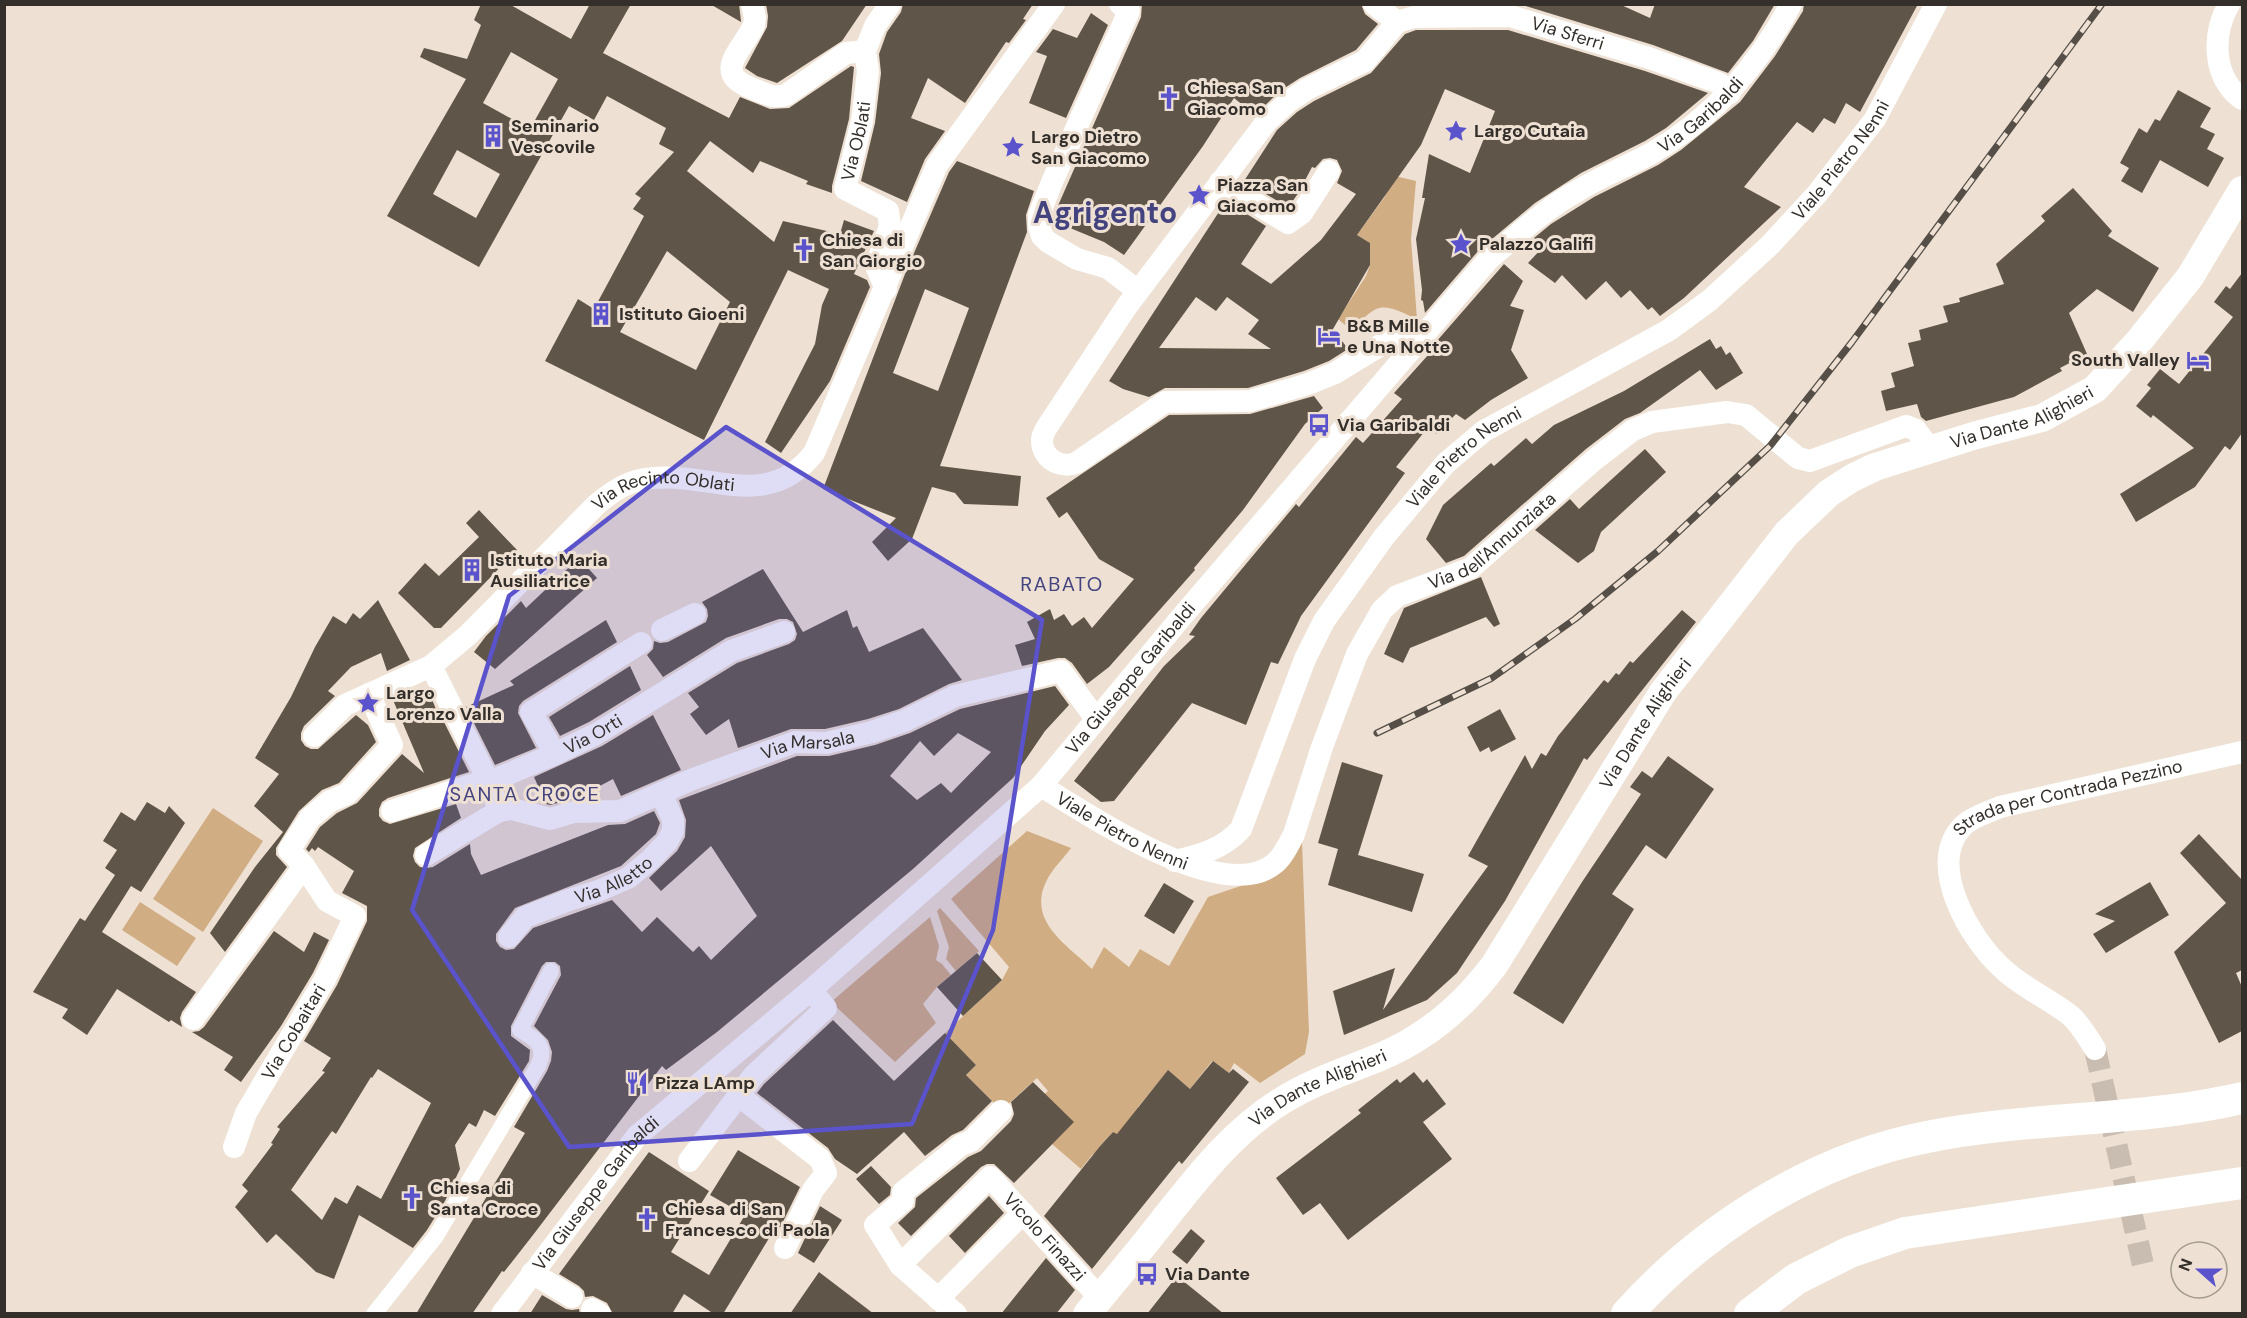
<svg xmlns="http://www.w3.org/2000/svg" width="2247" height="1318" viewBox="0 0 2247 1318" font-family="'DM Sans',sans-serif">
  <style>
    .green { fill: #d1ad84 }
    .building { fill: #605549; fill-rule: evenodd }
    .lines { fill: none; stroke-linecap: round; stroke-linejoin: round }
    .minor-tunnel { stroke: #c9bdb1; stroke-width: 22; stroke-dasharray: 22 11; stroke-linecap: butt }
    .pedestrian { stroke: #fff; stroke-width: 16 }
    .minor { stroke: #fff; stroke-width: 22 }
    .tertiary { stroke: #fff; stroke-width: 28 }
    .secondary { stroke: #fff; stroke-width: 32 }
    .rail-casing { stroke: #554f48; stroke-width: 7 }
    .rail { stroke: #eee1d3; stroke-width: 4.5; stroke-dasharray: 14; stroke-linecap: butt }
    .marked { fill: #5a53cb; fill-opacity: 0.2; stroke: #5a53cb; stroke-width: 4.5; stroke-linejoin: round }
    .labels { text-anchor: middle; dominant-baseline: central; stroke-width: 6; stroke-linejoin: round; paint-order: stroke }
    .street-label { font-size: 18px; fill: #342f2a; stroke: #eee1d3 }
    .poi-label { font-size: 18px; font-weight: bold; fill: #342f2a; stroke: #eee1d3; text-anchor: start }
    .neighbourhood-label { font-size: 20px; letter-spacing: 1.5px; fill: #434380; stroke: #eee1d3 }
    .town-label { font-size: 30px; font-weight: bold; fill: #434380; stroke: #eee1d3 }
  </style>
  <rect width="100%" height="100%" fill="#eee1d3"/>
  <path class="green" d="M1395,176L1416,181L1411,239L1417,319C1382,303 1378,301 1352,331L1338,319L1366,276L1370,265V243L1357,235L1384,198Z
    M213,808L263,841L203,932L153,899Z
    M1027,831L1071,848C1064,858 1054,867 1048,878C1025,920 1065,943 1092,969L1104,947L1129,967L1140,949L1169,966L1208,897L1270,876L1302,842L1309,1032L1305,1054L1260,1083L1234,1063L1229,1073L1212,1061L1190,1089L1168,1071L1138,1107L1134,1148L1113,1132L1100,1146L1099,1158L1093,1154L1081,1169L1052,1144L1026,1111L1048,1091L1037,1078L1005,1107L996,1105L966,1075L976,1065L945,1033L1002,980L1009,967L951,899Z
    M140,902L196,938L177,966L122,930Z
    M940,908L979,951L956,971L946,959L949,947L937,911Z
    M930,917L939,946L936,960L942,964L951,975L937,987L923,1004L936,1023L895,1062L831,1002Z"/>
  <path class="building" d="M481,4H509L571,39L590,4H631L603,53L729,118L740,97L770,109L789,108L851,66L854,67L849,119L832,186V193L806,184L808,181L760,161L753,173L710,141L687,171L774,242L783,221L840,234L844,220L874,231L854,274L867,280L870,287L830,381L781,453L765,442L815,344L822,305L829,289L788,270L704,440L545,361L578,299L594,309L644,216L633,209L641,198L635,194L674,152L659,144L666,128L607,96L594,120L569,106L479,267L387,216L466,79L420,57L424,48L467,59L481,25L474,20ZM511,52L558,79L530,129L483,103ZM457,150L500,174L476,218L433,194ZM667,251L730,302L696,370L620,332Z
    M710,4H739L741,21V22Z
    M766,4H867L842,41L777,83L757,76L745,68L767,27L768,16Z
    M903,4H1033L1023,19L1026,20L1009,43L1006,42L965,103L928,78L911,118L945,131L925,159L907,202L861,181L875,123L881,73L879,54L887,32L901,12Z
    M1142,4H1361L1365,14L1378,24L1356,50L1300,78L1280,91L1255,115L1234,98L1203,146L1124,255L1104,242L1070,228L1053,217L1141,17Z
    M1519,4H1619L1650,18L1655,4H1775L1753,41L1728,73L1653,45Z
    M1804,4H1918L1860,112L1846,103L1835,124L1824,118L1813,133L1797,122L1744,187L1781,207L1684,298L1660,316L1652,307L1648,310L1630,290L1621,298L1606,281L1586,300L1562,275L1555,283L1528,263L1543,247L1534,238L1551,224L1594,197L1658,165L1681,150L1740,102L1775,56L1803,11Z
    M1091,13L1108,25L1066,118L1029,103L1047,56L1036,52L1053,29L1077,38Z
    M1416,30H1508L1645,71L1708,93L1666,128L1645,141L1581,173L1535,203L1479,250L1425,313L1423,301L1421,300L1422,290L1416,239L1425,198H1422L1429,154L1470,173L1495,111L1445,89L1421,145L1357,235L1370,243V265L1333,329L1348,349L1329,361L1304,371L1248,388H1165L1149,397L1123,389L1109,381L1226,201L1266,226L1241,264L1271,284L1321,240L1356,194L1337,183L1342,171L1337,160L1330,158L1323,159L1315,168L1312,167L1299,192L1290,205L1281,203L1244,181L1277,130L1297,112L1314,101L1371,73L1405,34ZM1196,297L1216,311L1227,297L1259,320L1248,334L1271,349L1159,348Z
    M2178,90L2211,108L2200,127L2215,134L2207,149L2224,158L2208,187L2160,160L2142,193L2121,181L2129,168L2120,163L2139,128L2147,133L2155,119L2160,121Z
    M957,161L1034,191L1026,215L1027,232L940,466L1021,476L1018,506L964,504L955,493L932,487L912,539L888,561L872,542L896,518L823,489L905,274L949,172ZM925,289L969,308L938,391L893,373Z
    M2073,188L2112,231L2108,236L2159,268L2133,312L2097,289L2069,313L2087,354L2060,368L2062,371L2014,397L1926,421L1921,417L1917,404L1886,411L1881,391L1895,387L1891,373L1914,366L1908,343L1921,340L1919,330L1948,322L1943,306L1960,302L1959,298L2004,284L1996,264L2045,221L2041,216Z
    M1504,264L1523,281L1510,306L1524,310L1511,350L1528,378L1491,400L1465,420L1456,414L1436,434L1429,426L1396,467L1405,473L1301,616L1278,664L1271,662L1246,725L1192,703L1114,801L1101,802L1074,781L1164,666L1195,636L1189,635L1201,618L1296,504L1299,507L1356,437L1363,443L1402,399L1394,393L1429,354V350Z
    M2242,273V433L2230,450L2225,446L2195,487L2136,522L2120,494L2194,448L2153,415L2151,418L2136,406L2151,388L2147,385L2160,369L2179,384L2233,317L2214,302L2226,286L2230,289Z
    M1710,339L1716,349L1721,346L1726,355L1730,352L1743,373L1716,390L1700,370L1640,413L1625,419L1586,449L1464,556L1446,563L1426,539L1443,505L1491,463L1494,466L1526,438L1532,444L1554,425L1624,391Z
    M1314,396L1323,408L1305,424L1243,510L1194,568L1195,570L1109,667L1087,684L1072,663L1065,658H1058L1022,666L1015,645L1035,639L1027,622L1050,609L1054,620L1064,614L1072,626L1084,617L1092,628L1134,579L1099,559L1067,512L1059,518L1046,498L1169,415L1250,414Z
    M1645,449L1666,472L1601,532L1594,551L1578,563L1535,530L1570,499L1579,509Z
    M479,510L517,550L441,628H434L398,593L425,563L439,576L479,537L466,523Z
    M579,558L597,578L495,669L474,652L486,636L521,601L526,608Z
    M763,569L803,632L847,610L853,628L857,626L869,652L923,628L962,680L949,684L899,709L868,719L825,729H791L738,748L729,719L706,735L690,714L699,707L688,693L737,663L789,644L795,640L797,634L793,622L787,619H779L726,638L663,677L647,655L653,649L654,641L660,643L668,642L706,622L708,616L707,609L702,602Z
    M1481,577L1500,624L1494,627L1486,617L1410,648L1403,663L1384,654L1404,608Z
    M378,600L410,660L387,671L381,653L351,667L328,691L335,696L304,726L301,733V740L305,746L311,749H318L356,715L368,725L376,742L339,783L322,790L299,811L276,848V855L287,867L225,952L210,933L255,867L283,832L254,806L279,774L255,758L291,697L315,647L333,616L346,624L353,613L360,619Z
    M1682,610L1696,622L1587,760L1584,758L1505,901L1457,973L1427,1000L1344,1035L1333,991L1395,968L1383,1010L1488,866L1468,856L1525,755L1532,769L1541,753L1546,756L1558,736L1604,680L1608,683L1616,673L1619,675L1630,661L1633,663Z
    M606,620L617,642L523,701L519,706L518,713L536,748L495,765L466,707L514,685L510,681Z
    M630,666L641,690L589,722L560,736L549,717Z
    M1055,686L1069,705L1045,731L1013,778L913,869L717,1032L666,1070L662,1066L533,1235L504,1272L502,1271L472,1314H416L525,1133L514,1127L547,1071L551,1061L552,1052L548,1040L534,1026L561,975L560,966L555,962H546L542,966L511,1026V1036L530,1050L529,1061L495,1116L484,1110L476,1127L469,1123L455,1145L460,1169L445,1201L427,1230L413,1248L359,1215L334,1279L316,1272L276,1234L267,1243L235,1207L248,1191L242,1185L273,1144L271,1143L280,1129L277,1127L325,1072L322,1071L331,1058L304,1041L337,985L367,921V906L342,893L354,871L318,847L315,851L312,848L309,852L306,849L320,827L337,813L357,803L402,754L424,773L393,700L396,699L395,697L411,690L422,700L429,692L440,719L442,718L469,772L388,798L382,802L379,809V816L383,821L390,824L456,804L461,818L415,848L413,856L415,862L420,867L427,868L433,867L470,844L471,854L481,875L608,825L625,824L654,811L660,823L656,834L621,866L515,908L496,934V941L500,947L506,950L514,949L533,928L612,900L642,932L657,917L693,952L699,946L711,960L757,916L711,846L661,891L649,878L677,851L685,837L686,820L679,800L797,756H829L875,745L910,733L960,709ZM958,733L991,752L951,793L941,783L917,800L890,776L920,741L934,756ZM378,1069L431,1103L381,1199L357,1185L347,1204L335,1197L322,1220L291,1190L332,1131L336,1134L371,1077L372,1078Z
    M1500,709L1516,739L1491,752L1489,747L1480,752L1467,727Z
    M653,715L681,770L621,796L613,779L577,798L550,805L546,804L534,777L602,746Z
    M1668,756L1714,789L1666,859L1646,845L1612,894L1634,909L1563,1024L1513,993L1582,882L1641,794L1630,787L1642,771L1652,778Z
    M1342,762L1383,775L1358,855L1424,874L1412,912L1328,885L1338,849L1318,843Z
    M147,802L165,813L169,806L185,823L141,892L131,886L102,932L196,992L182,1012L180,1018L182,1027L171,1020L169,1022L117,989L87,1035L62,1018L68,1009L33,992L80,918L85,921L115,875L105,868L117,850L103,841L121,812L135,821Z
    M2199,834L2242,880V970L2236,973L2242,987V1031L2219,1043L2174,952L2226,903L2180,853Z
    M2150,882L2169,915L2106,953L2093,934L2115,921L2095,914Z
    M1164,883L1194,901L1174,934L1144,916Z
    M274,931L304,952L314,932L329,940L313,973L281,1026L241,1082L224,1070L233,1057L192,1032L199,1031L204,1027Z
    M977,953L1002,980L963,1016L937,987Z
    M833,1020L894,1081L945,1033L976,1065L966,1075L992,1101L963,1130L952,1135L925,1156L904,1132L857,1174L835,1159L828,1148L757,1093L764,1084Z
    M1213,1061L1229,1073L1233,1069L1249,1082L1182,1164L1179,1161L1092,1269L1044,1216L1101,1145L1113,1132L1117,1134L1168,1070L1190,1089Z
    M1414,1072L1423,1083L1427,1079L1446,1104L1423,1122L1452,1159L1348,1240L1320,1203L1303,1215L1276,1178L1361,1113L1358,1110L1397,1079L1400,1083Z
    M1033,1082L1074,1122L1014,1183L994,1164H987L981,1167L911,1236L898,1223L915,1207L916,1198L968,1157L981,1151L1011,1121L1014,1114L1011,1102Z
    M738,1150L800,1187L775,1238L771,1235L723,1314H714L684,1294L672,1314H613L607,1303L593,1296L585,1297L584,1291L579,1286L559,1274L649,1152L709,1191L671,1252L709,1275L745,1215L710,1195Z
    M871,1166L891,1187L890,1195L879,1204L856,1179Z
    M989,1196L1004,1213L965,1253L949,1236Z
    M820,1206L842,1220L814,1263L798,1253Z
    M1191,1229L1205,1241L1187,1264L1172,1252Z
    M1046,1258L1075,1290L1056,1314H1001Z
    M819,1272L874,1314H790Z
    M1177,1276L1224,1314H1147Z
    M542,1295L566,1309L572,1310L579,1309L580,1314H530Z"/>
  <g class="lines">
    <path class="minor-tunnel" d="M2095,1049L2143,1265"/>
    <path class="pedestrian" d="M374,1314L436,1236L538,1066C547,1047 537,1039 520,1030L551,971"/>
    <g class="minor">
      <path d="M752,4L755,18L754,25C743,50 711,72 751,88C764,93 773,99 786,95L846,53L865,51"/>
      <path d="M1120,4L1129,11L1052,182L1039,215V226L1042,236L1048,242L1077,259L1108,268L1138,291"/>
      <path d="M1374,4L1397,22"/>
      <path d="M2229,4C2212,34 2212,77 2242,99"/>
      <path d="M1397,22L1365,61L1307,89L1289,101L1267,121L1127,306L1051,421C1047,427 1043,432 1042,439C1041,458 1060,469 1076,463L1165,402L1250,401L1308,384L1335,373L1389,340L1421,337"/>
      <path id="s1" d="M1397,22L1414,17L1510,16L1649,58L1719,83L1730,93"/>
      <path d="M1220,182L1288,223L1302,213L1329,171"/>
      <path id="s2" d="M886,289L876,266L890,226L888,211L845,189L862,121L868,71L865,51L875,26L890,4"/>
      <path d="M662,630L695,614"/>
      <path id="s3" d="M314,736L345,705L431,666L468,635L596,505C609,494 624,483 640,480C703,466 764,516 814,453L937,165L1054,4"/>
      <path d="M555,754L531,712L641,643"/>
      <path id="s4" d="M1041,786C1088,814 1222,906 1274,864C1283,857 1289,844 1294,834L1322,747L1357,654L1382,610L1397,596L1471,568L1594,460L1633,430L1652,422L1727,412L1746,415L1798,458L1810,461L1906,426L1916,430L1931,450"/>
      <path id="s5" d="M392,811L474,784L489,782L555,754L596,734L731,651L784,632"/>
      <path id="s6" d="M499,811L512,809L550,819L574,812L620,811L693,779L795,742L826,743L872,732L904,721L955,696L1061,671L1096,719"/>
      <path d="M426,855L499,811L489,782L431,666"/>
      <path id="s7" d="M1175,861C1200,855 1223,849 1241,829L1305,659L1324,621L1384,537L1446,463L1484,431L1669,330L1710,300L1770,245L1817,194L1875,119L1936,4"/>
      <path id="s8" d="M509,937L525,917L569,900L598,891L628,878L650,860L667,842L673,831V820L661,793"/>
      <path d="M193,1019L304,866"/>
      <path id="s9" d="M2095,1049C2088,1038 2081,1025 2071,1016C2050,999 2023,988 2003,969C1971,941 1924,863 1964,825C1972,817 1989,812 2000,807L2242,752"/>
      <path d="M738,1095L820,1159L826,1173L813,1190L785,1248"/>
      <path id="s10" d="M234,1147L246,1113L325,979L355,916L327,901L304,866L289,850L310,818L330,801L347,794L392,745L369,694"/>
      <path d="M689,1161L754,1075L826,1008L811,990"/>
      <path id="s11" d="M900,1265L990,1177L1100,1298"/>
      <path d="M532,1273L572,1297"/>
      <path d="M938,1299L1023,1213"/>
      <path d="M592,1309L600,1314"/>
      <path id="s12" d="M502,1314L637,1136L811,990L1041,786L1184,614L1488,260C1517,235 1546,208 1579,190C1602,176 1628,166 1652,153C1713,118 1758,66 1791,4"/>
      <path d="M956,1314L900,1265L875,1225L903,1201V1192L961,1145L971,1141L1001,1111"/>
    </g>
    <path class="tertiary" id="s13" d="M1087,1314C1112,1283 1138,1253 1162,1222C1197,1178 1232,1132 1280,1102C1311,1082 1346,1071 1380,1057C1428,1037 1464,1006 1495,964L1663,692L1787,533L1829,493L1852,478L1875,467L1973,436L2042,418L2095,389L2139,341L2190,277L2242,190"/>
    <path class="secondary" d="M1627,1314C1704,1228 1814,1159 1927,1137C2031,1116 2139,1122 2242,1098
      M1750,1314L1796,1279L1850,1252L1905,1233L2242,1183"/>
    <g class="rail-casing">
      <path id="rail" d="M1377,733L1492,678L1575,619L1658,551L1770,446L1852,342L2102,4"/>
    </g>
    <use href="#rail" class="rail"/>
  </g>
  <path class="marked" d="M726,427L1042,620L993,930L912,1124L569,1147L412,910L509,596Z"/>
  <defs>
    <g id="church-bare" transform="scale(1.8)"><path d="M-1.2-6h2.4v3.5h3.3v2.4h-3.3V6h-2.4V-.1h-3.3v-2.4h3.3Z" fill="#5a53cb" stroke="#eee1d3" stroke-width="2.5" paint-order="stroke"/></g>
    <g id="sight-bare" transform="scale(1.8)"><path d="M0-6L1.8-2.2L6-1.7L2.9 1.2L3.7 5.4L0 3.3L-3.7 5.4L-2.9 1.2L-6-1.7L-1.8-2.2Z" fill="#5a53cb" stroke="#eee1d3" stroke-width="2.5" paint-order="stroke"/></g>
    <g id="building-bare" transform="scale(1.8)"><path d="M-4-6H4V6H1V3H-1V6H-4ZM-2.5-4.3h1.7v1.8h-1.7ZM.8-4.3h1.7v1.8H.8ZM-2.5-1h1.7V.8h-1.7ZM.8-1h1.7V.8H.8Z" fill="#5a53cb" stroke="#eee1d3" stroke-width="2.5" paint-order="stroke"/></g>
    <g id="hotel-bare" transform="scale(1.8)"><path d="M-6-4.5h1.5V1H6V5H4.5V3h-9V5H-6ZM-4 0a1.8 1.8 0 1 1 3.6 0ZM.5 0V-2.5h3Q6-2.5 6 0Z" fill="#5a53cb" stroke="#eee1d3" stroke-width="2.5" paint-order="stroke"/></g>
    <g id="bus-bare" transform="scale(1.8)"><path d="M-5-6H5V4H4V6H2V4H-2V6H-4V4H-5ZM-3.5-4V0h7V-4ZM-3.5 1.2v1.5H-2V1.2ZM2 1.2v1.5H3.5V1.2Z" fill="#5a53cb" stroke="#eee1d3" stroke-width="2.5" paint-order="stroke"/></g>
    <g id="restaurant-bare" transform="scale(1.8)"><path d="M-5-6h1v4h1v-4h1v4h1v-4h1v5L-1.5 .5V6h-2V.5L-5-1ZM5-6V6H3V1.5H1.5Q1.5-4 5-6Z" fill="#5a53cb" stroke="#eee1d3" stroke-width="2.5" paint-order="stroke"/></g>
  </defs>
  <g fill-rule="evenodd">
    <use href="#church-bare" x="1169" y="98"/>
    <use href="#sight-bare" x="1456" y="131"/>
    <use href="#building-bare" x="493" y="136"/>
    <use href="#sight-bare" x="1013" y="147"/>
    <use href="#sight-bare" x="1199" y="195"/>
    <use href="#sight-bare" x="1461" y="244"/>
    <use href="#church-bare" x="804" y="250"/>
    <use href="#building-bare" x="601" y="314"/>
    <use href="#hotel-bare" x="1329" y="336"/>
    <use href="#hotel-bare" x="2198" y="360"/>
    <use href="#bus-bare" x="1319" y="425"/>
    <use href="#building-bare" x="472" y="570"/>
    <use href="#sight-bare" x="368" y="703"/>
    <use href="#restaurant-bare" x="637" y="1083"/>
    <use href="#church-bare" x="412" y="1198"/>
    <use href="#church-bare" x="647" y="1219"/>
    <use href="#bus-bare" x="1147" y="1274"/>
  </g>
  <g class="labels">
    <g class="street-label">
      <text stroke="none"><textPath href="#s1" startOffset="174">Via Sferri</textPath></text>
      <text stroke="none"><textPath href="#s12" startOffset="1707">Via Garibaldi</textPath></text>
      <text stroke="none"><textPath href="#s2" startOffset="180">Via Oblati</textPath></text>
      <text stroke="none"><textPath href="#s7" startOffset="1002">Viale Pietro Nenni</textPath></text>
      <text stroke="none"><textPath href="#s13" startOffset="1335">Via Dante Alighieri</textPath></text>
      <text stroke="none"><textPath href="#s7" startOffset="516">Viale Pietro Nenni</textPath></text>
      <text stroke="none"><textPath href="#s3" startOffset="441">Via Recinto Oblati</textPath></text>
      <text stroke="none"><textPath href="#s4" startOffset="666">Via dell'Annunziata</textPath></text>
      <text stroke="none"><textPath href="#s12" startOffset="898">Via Giuseppe Garibaldi</textPath></text>
      <text stroke="none"><textPath href="#s13" startOffset="831">Via Dante Alighieri</textPath></text>
      <text stroke="none"><textPath href="#s5" startOffset="216">Via Orti</textPath></text>
      <text stroke="none"><textPath href="#s6" startOffset="324">Via Marsala</textPath></text>
      <text stroke="none"><textPath href="#s9" startOffset="396">Strada per Contrada Pezzino</textPath></text>
      <text stroke="none"><textPath href="#s4" startOffset="93">Viale Pietro Nenni</textPath></text>
      <text stroke="none"><textPath href="#s8" startOffset="122">Via Alletto</textPath></text>
      <text stroke="none"><textPath href="#s10" startOffset="130">Via Cobaitari</textPath></text>
      <text stroke="none"><textPath href="#s13" startOffset="328">Via Dante Alighieri</textPath></text>
      <text stroke="none"><textPath href="#s12" startOffset="153">Via Giuseppe Garibaldi</textPath></text>
      <text stroke="none"><textPath href="#s11" startOffset="207">Vicolo Finazzi</textPath></text>
    </g>
    <g class="poi-label">
      <text x="1187" y="88">Chiesa San<tspan x="1187" dy="21">Giacomo</tspan></text>
      <text x="511" y="126">Seminario<tspan x="511" dy="21">Vescovile</tspan></text>
      <text x="1474" y="131">Largo Cutaia</text>
      <text x="1031" y="137">Largo Dietro<tspan x="1031" dy="21">San Giacomo</tspan></text>
      <text x="1217" y="185">Piazza San<tspan x="1217" dy="21">Giacomo</tspan></text>
      <text x="822" y="240">Chiesa di<tspan x="822" dy="21">San Giorgio</tspan></text>
      <text x="1479" y="244">Palazzo Galifi</text>
      <text x="619" y="314">Istituto Gioeni</text>
      <text x="1347" y="326">B&amp;B Mille<tspan x="1347" dy="21">e Una Notte</tspan></text>
      <text x="2180" y="360" text-anchor="end">South Valley</text>
      <text x="1337" y="425">Via Garibaldi</text>
      <text x="490" y="560">Istituto Maria<tspan x="490" dy="21">Ausiliatrice</tspan></text>
      <text x="386" y="693">Largo<tspan x="386" dy="21">Lorenzo Valla</tspan></text>
      <text x="655" y="1083">Pizza LAmp</text>
      <text x="430" y="1188">Chiesa di<tspan x="430" dy="21">Santa Croce</tspan></text>
      <text x="665" y="1209">Chiesa di San<tspan x="665" dy="21">Francesco di Paola</tspan></text>
      <text x="1165" y="1274">Via Dante</text>
    </g>
    <g class="neighbourhood-label">
      <text x="1062" y="584">RABATO</text>
      <text x="525" y="794">SANTA CROCE</text>
    </g>
    <g class="town-label">
      <text x="1105" y="212">Agrigento</text>
    </g>
  </g>
  <rect width="2247" height="1318" fill="none" stroke="#342f2a" stroke-width="12"/>
  <g transform="translate(2199 1270) rotate(291)"><circle r="28" fill="#eee1d3" stroke="#a49a8f" stroke-width="1.5"/>
  <path d="M0-4.5L10 22L0 15L-10 22Z" fill="#5a53cb"/>
  <text y="-9" font-size="16" font-weight="bold" text-anchor="middle" fill="#342f2a">N</text>
  </g>
</svg>
